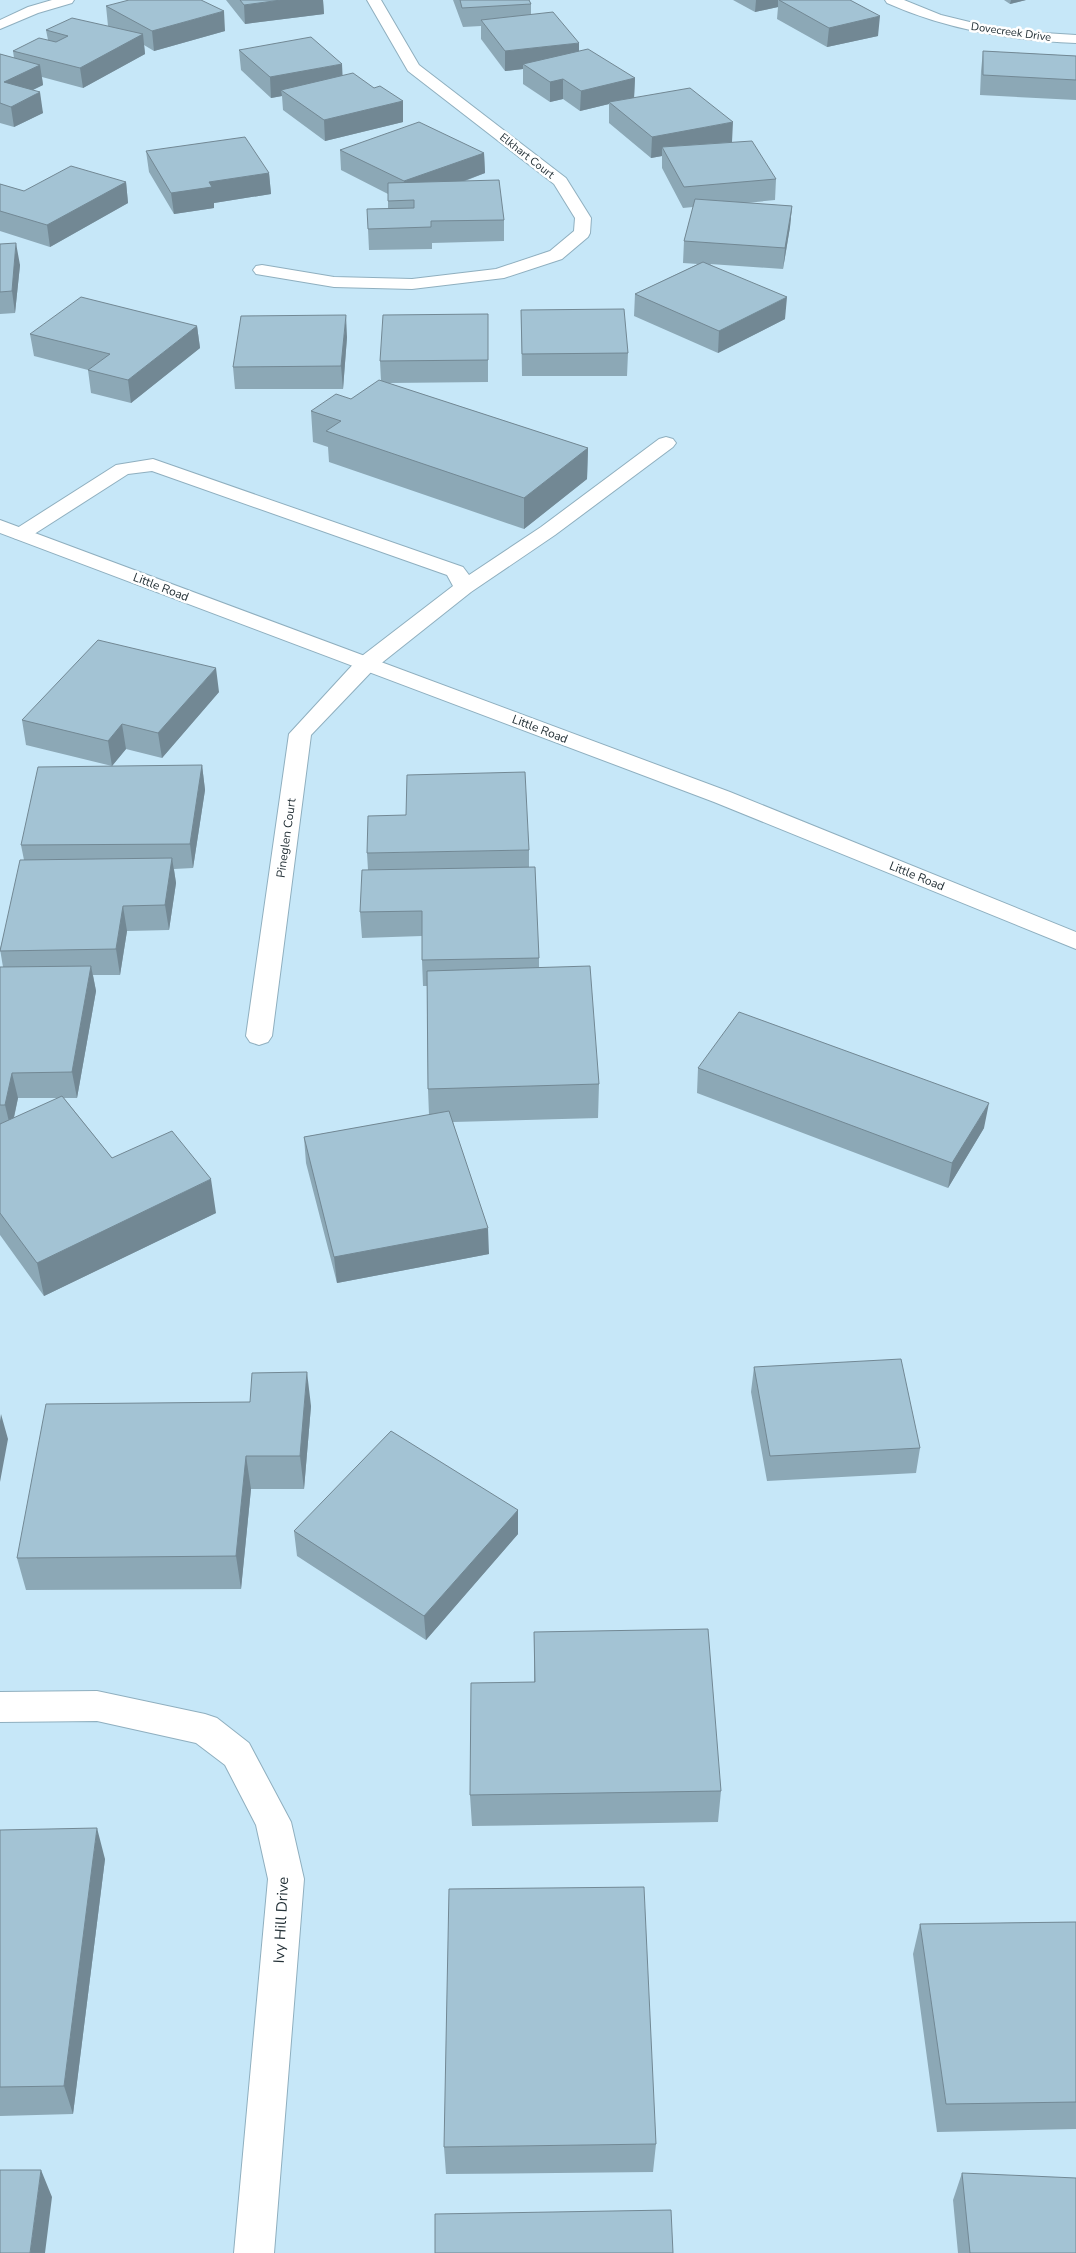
<svg xmlns="http://www.w3.org/2000/svg" width="1076" height="2253" viewBox="0 0 1076 2253" font-family="'Nunito Sans',sans-serif">
  <style>
    .lines { fill: none; stroke-linecap: round; stroke-linejoin: round }
    .service-casing { stroke: #8fafbf; stroke-width: 2 }
    .minor-casing { stroke: #8fafbf; stroke-width: 2 }
    .tertiary-casing { stroke: #8fafbf; stroke-width: 2 }
    .service { fill: #fff; fill-rule: evenodd }
    .minor { fill: #fff; fill-rule: evenodd }
    .tertiary { fill: #fff; fill-rule: evenodd }
    .wall { fill: #8ca8b6; fill-rule: evenodd }
    .shaded-wall { fill: #728894 }
    .building { fill: #a3c3d4; stroke: #728894 }
    .labels { text-anchor: middle; dominant-baseline: central; stroke-width: 5; stroke-linejoin: round; paint-order: stroke }
    .far-street-label { font-size: 11px; fill: #243137; stroke: #fff }
    .street-label { font-size: 12px; fill: #243137; stroke: #fff }
    .near-street-label { font-size: 15px; fill: #243137; stroke: #fff }
  </style>
  <rect width="100%" height="100%" fill="#c6e7f8"/>
  <g class="lines">
    <g class="service-casing">
      <path id="service" d="M666,437L673,439L676,443L673,447L555,535L471,592L374,669L366,671L358,669L355,664L358,659L453,586L447,575L152,471L128,474L28,538L21,540L14,538L11,534L14,530L116,465L153,459L463,567L469,575L541,527L659,439Z"/>
    </g>
    <g class="minor-casing">
      <path id="minor" d="M52,0H74L72,3L38,13L0,29V20L28,7Z
        M367,0H381L419,65L566,178L591,218L590,233L588,237L562,259L504,278L412,289L334,287L256,274L253,270L256,266L262,265L334,277L412,279L496,269L550,251L574,231L575,218L554,184L408,71Z
        M885,0H904L941,15L982,25L1028,32L1076,35V43C1010,40 948,30 887,3Z
        M366,657L374,659L377,664L374,669L311,735L272,1036L268,1042L259,1045L250,1042L246,1036L289,734L358,659Z
        M97,1691L205,1714L217,1718L249,1743L291,1822L304,1879L274,2253H234L268,1879L256,1825L225,1765L196,1743L97,1721L0,1722V1692Z"/>
    </g>
    <g class="tertiary-casing">
      <path id="tertiary" d="M0,520L730,792L1076,932V949L714,802L0,533Z"/>
    </g>
    <use href="#service" class="service"/>
    <use href="#minor" class="minor"/>
    <use href="#tertiary" class="tertiary"/>
  </g>
  <path class="wall" d="M226,0H323L324,14L245,24Z
    M453,0H529L531,4V14L579,51L635,78L634,98L732,142L776,179L775,200L746,203L792,206L790,227L783,269L710,264L785,319L718,353L634,316L635,294L698,264L683,263L684,241L693,207L683,208L662,168V156L651,158L609,123V104L580,111L563,99L550,102L523,84V69L505,71L481,39V26L463,27Z
    M733,0H850L878,36L827,47L777,19L778,7L755,12Z
    M1004,0H1026L1010,4Z
    M106,6L225,31L154,51L144,45L145,54L83,88L42,77L43,85L33,90L43,113L14,127L0,123V54L14,58L13,51L48,40L46,30L110,27L108,26Z
    M239,50L342,76L374,88L403,101V122L325,141L283,110L282,96L271,98L241,70Z
    M983,51L1076,56V100L980,95L981,71Z
    M340,150L484,153L485,173L465,181L504,220V241L432,243V249L369,250L368,229L388,209V194L341,170Z
    M146,151L269,173L271,194L214,203V208L174,214L149,172Z
    M126,182L128,203L50,247L0,231V184L24,191Z
    M0,244L20,265L15,313L0,314Z
    M521,310L628,353L627,376H522Z
    M488,314V382L388,383L588,448L587,479L524,529L329,462L328,447L313,442L311,411L351,399L381,381L380,361Z
    M197,326L200,348L131,403L91,393L88,370L34,356L30,334Z
    M347,337L343,389H235L233,367Z
    M219,692L162,758L126,749L112,766L26,745L22,720Z
    M202,765L205,790L193,868L174,869L176,883L169,930L127,931L120,975H93L96,991L77,1098H64L112,1158L216,1213L44,1296L0,1235V967H3L0,949L24,860L21,845ZM18,1098H58L14,1118Z
    M529,850V867L539,958V968L599,1084L598,1118L453,1122L489,1254L337,1283L306,1163L304,1137L429,1115L428,1089L427,986H423L422,960V936L362,938L360,912L368,870L367,853Z
    M698,1068L984,1128L948,1188L697,1093Z
    M754,1367L920,1448L916,1473L767,1481L751,1392Z
    M311,1406L304,1489H251L241,1589L26,1590L17,1558Z
    M518,1510V1534L426,1640L297,1556L294,1531Z
    M534,1632L721,1791L718,1822L472,1826L470,1795L534,1682Z
    M0,1830L105,1859L73,2114L0,2116Z
    M1076,1922V2129L937,2132L913,1954L920,1924Z
    M656,2144L653,2172L446,2174L444,2147Z
    M962,2173L1076,2253H958L953,2200Z"/>
  <path class="shaded-wall" d="M281,0H323L324,14L245,24L244,5Z
    M756,0H778V7L755,12Z
    M1011,0H1026L1010,4Z
    M224,11L225,31L154,51L152,31Z
    M880,16L878,36L827,47L829,28Z
    M143,34L145,54L83,88L80,68Z
    M579,43V63L523,64V69L505,71V51Z
    M342,64L343,84L281,90L282,96L271,98L270,77Z
    M40,65L43,85L7,102L4,82Z
    M635,78L634,98L609,102V104L580,111L581,91Z
    M563,79V99L550,102V82Z
    M40,92L43,113L14,127L11,107Z
    M403,101V122L325,141L324,120Z
    M733,122L732,142L662,147V156L651,158L652,137Z
    M484,153L485,173L412,200H405L404,181Z
    M269,173L271,194L214,203V208L174,214L171,193L209,182Z
    M126,182L128,203L50,247L47,225Z
    M792,206L790,227L783,269L785,248Z
    M16,243L20,265L15,313L12,291Z
    M787,297L785,319L718,353L719,331Z
    M346,315L347,337L343,389L341,366Z
    M197,326L200,348L131,403L128,380Z
    M588,448L587,479L524,529V498Z
    M216,668L219,692L162,758L158,733Z
    M122,724L126,749L112,766L108,741Z
    M202,765L205,790L193,868L190,844Z
    M172,858L176,883L169,930L165,905Z
    M123,906L127,931L120,975L116,949Z
    M91,966L96,991L77,1098L72,1072Z
    M12,1073L18,1098L11,1130L5,1105Z
    M989,1103L984,1128L948,1188L952,1163Z
    M211,1179L216,1213L44,1296L37,1263Z
    M488,1228L489,1254L337,1283L334,1257Z
    M307,1372L311,1406L304,1489L300,1456Z
    M1,1414L8,1439L0,1482V1421Z
    M246,1456L251,1489L241,1589L236,1556Z
    M518,1510V1534L426,1640L424,1616Z
    M97,1828L105,1859L73,2114L64,2086Z
    M41,2170L52,2197L45,2253H30Z"/>
  <path class="building" d="M129,0H201L224,11L152,31L106,6Z
    M240,0H281L244,5Z
    M460,0H529L531,4L462,8Z
    M779,0H850L880,16L829,28Z
    M553,12L579,43L505,51L481,20Z
    M72,18L143,34L80,68L13,51L39,38L56,42L68,36L46,30Z
    M311,37L342,64L270,77L239,50Z
    M588,49L635,78L581,91L563,79L550,82L523,64Z
    M983,51L1076,56V80L983,75Z
    M0,54L40,65L4,82L40,92L11,107L0,103Z
    M353,73L374,88L380,86L403,101L324,120L281,90Z
    M690,88L733,122L652,137L609,102Z
    M419,122L484,153L404,181L340,150Z
    M245,137L269,173L209,182L212,187L171,193L146,151Z
    M752,141L776,179L684,187L662,147Z
    M71,166L126,182L47,225L0,211V184L24,191Z
    M499,180L504,220L431,221V227L368,229L367,209L414,208V200L388,201V183Z
    M695,199L792,206L785,248L684,241Z
    M16,243L12,291L0,292V244Z
    M703,262L787,297L719,331L635,294Z
    M81,297L197,326L128,380L88,370L110,354L30,334Z
    M624,309L628,353L522,354L521,310Z
    M488,314V360L380,361L383,315Z
    M346,315L341,366L233,367L241,316Z
    M379,380L588,448L524,498L326,431L341,421L311,411L336,394L351,399Z
    M98,640L216,668L158,733L122,724L108,741L22,720Z
    M202,765L190,844L21,845L38,767Z
    M525,772L529,850L367,853L368,816L406,815L407,775Z
    M172,858L165,905L123,906L116,949L0,951L20,860Z
    M535,867L539,958L422,960V911L360,912L362,870Z
    M91,966L72,1072L12,1073L5,1105H0V967Z
    M590,966L599,1084L428,1089L427,971Z
    M739,1012L989,1103L952,1163L698,1068Z
    M62,1096L112,1158L172,1131L211,1179L37,1263L0,1213V1124Z
    M449,1111L488,1228L334,1257L304,1137Z
    M901,1359L920,1448L770,1456L754,1367Z
    M307,1372L300,1456H246L236,1556L17,1558L46,1404L250,1402L252,1373Z
    M391,1431L518,1510L424,1616L294,1531Z
    M708,1629L721,1791L470,1795L471,1683L535,1682L534,1632Z
    M97,1828L64,2086L0,2087V1830Z
    M644,1887L656,2144L444,2147L449,1889Z
    M1076,1922V2102L946,2104L920,1924Z
    M0,2170H41L30,2253H0Z
    M962,2173L1076,2178V2253H970Z
    M671,2210L673,2253H435V2214Z"/>
  <g class="labels">
    <g class="far-street-label">
      <text transform="translate(1011 32) rotate(8)">Dovecreek Drive</text>
      <text transform="translate(527 156) rotate(38)">Elkhart Court</text>
    </g>
    <g class="street-label">
      <text transform="translate(161 587) rotate(21)">Little Road</text>
      <text transform="translate(540 729) rotate(21)">Little Road</text>
      <text transform="translate(286 838) rotate(-82)">Pineglen Court</text>
      <text transform="translate(917 876) rotate(22)">Little Road</text>
    </g>
    <g class="near-street-label">
      <text transform="translate(281 1920) rotate(-87)">Ivy Hill Drive</text>
    </g>
  </g>
</svg>
